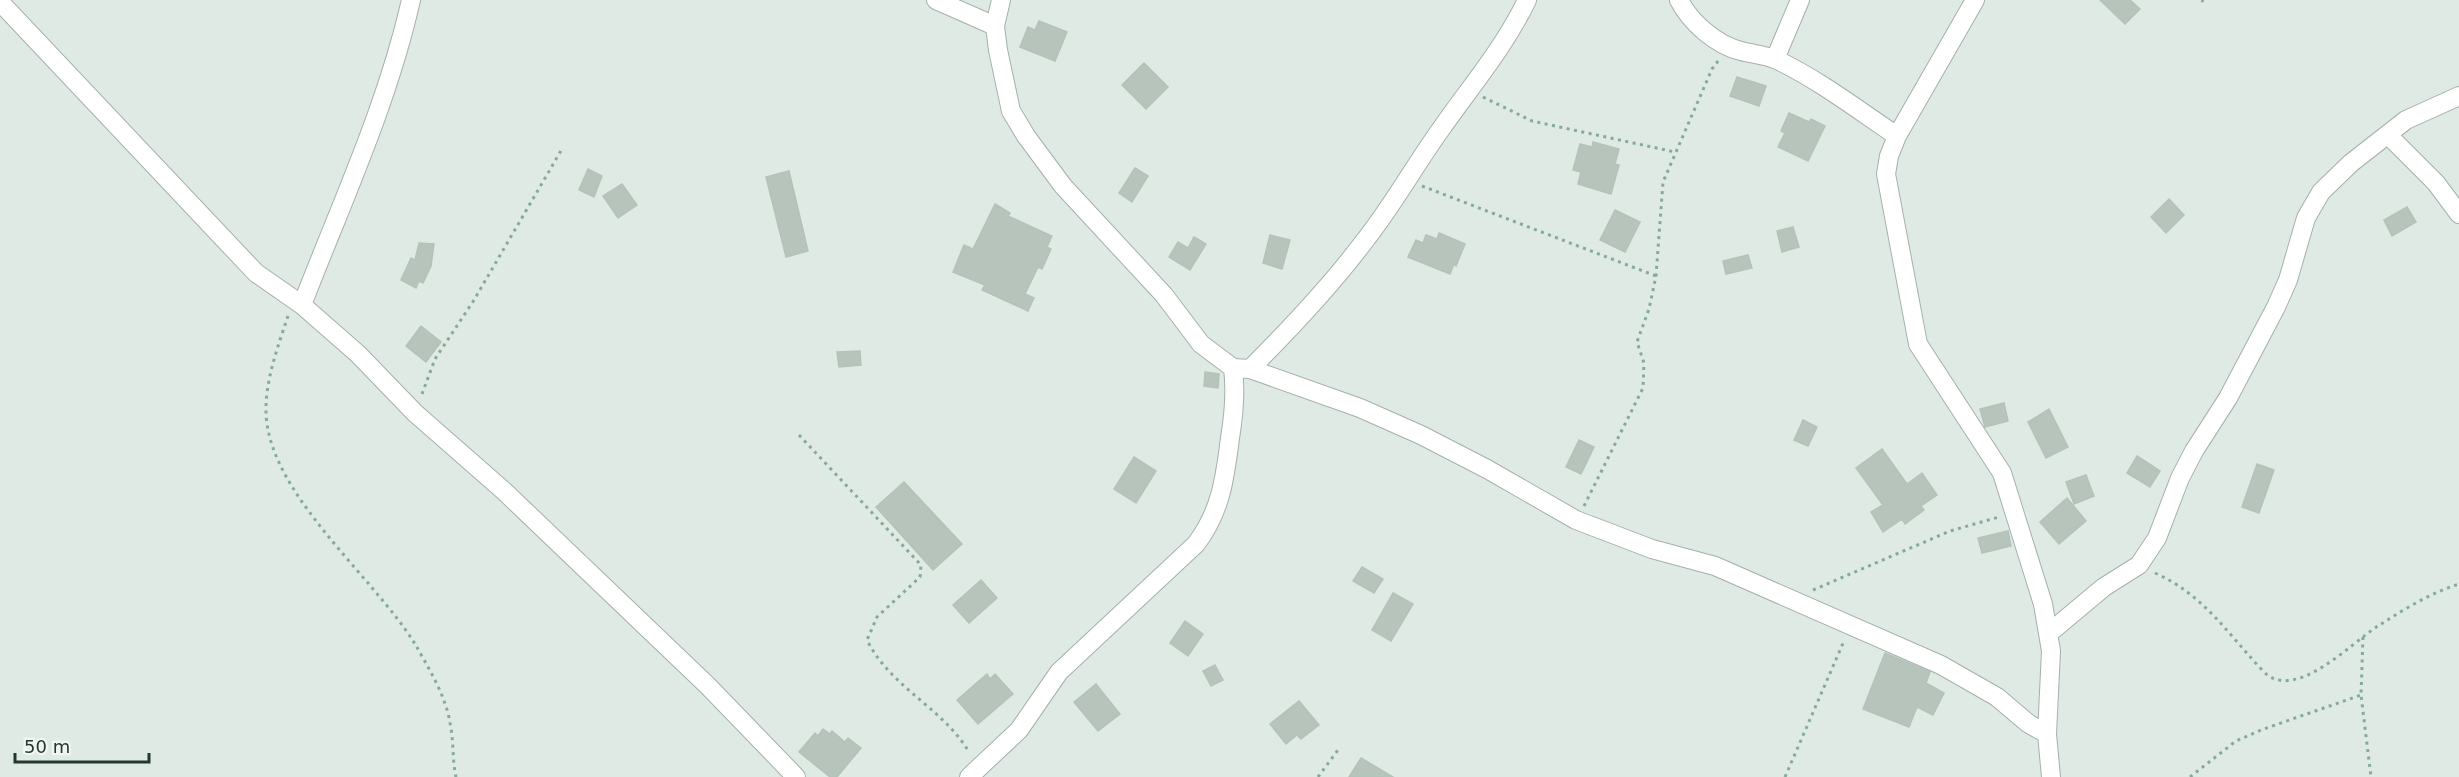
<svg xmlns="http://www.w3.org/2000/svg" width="2459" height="777" viewBox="0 0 2459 777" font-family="'DejaVu Sans',sans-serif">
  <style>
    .building { fill: #b6c4bc; stroke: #b3c3b9; stroke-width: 1.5 }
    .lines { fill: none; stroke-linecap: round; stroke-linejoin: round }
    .minor-casing { stroke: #a3b1aa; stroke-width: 20 }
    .path { stroke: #83ab97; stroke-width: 3; stroke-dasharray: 3 4.5; stroke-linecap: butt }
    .minor { stroke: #fff; stroke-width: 18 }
  </style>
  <rect width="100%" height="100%" fill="#e0eae4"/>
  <path class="building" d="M2100,0H2130L2140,9L2125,24Z
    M1039,21L1067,32L1055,61L1020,47L1028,27L1035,30Z
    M1144,63L1168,87L1146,109L1122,85Z
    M1737,77L1766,86L1759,106L1730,96Z
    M1789,113L1809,122L1811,119L1825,126L1808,161L1778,147L1785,133L1781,131Z
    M1593,142L1619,149L1615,164L1619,165L1611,194L1578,184L1581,172L1573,170L1580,144L1592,147Z
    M1135,168L1148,176L1132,202L1119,193Z
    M588,169L602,176L594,197L579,190Z
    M789,171L808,251L786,257L766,177Z
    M622,184L637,205L618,218L603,196Z
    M2169,199L2184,215L2166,233L2151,217Z
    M995,204L1010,213L1008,216L1052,236L1047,247L1051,249L1042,269L1038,267L1025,294L1034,298L1028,311L982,290L985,285L953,272L964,245L973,249Z
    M2407,207L2416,222L2392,236L2384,220Z
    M1615,210L1640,222L1625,252L1600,240Z
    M1793,227L1799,247L1782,252L1777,231Z
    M1439,233L1465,244L1456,266L1454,264L1450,274L1408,257L1416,240L1423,243L1426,235L1437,239Z
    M1270,235L1290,240L1282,269L1263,263Z
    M1194,237L1206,244L1190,270L1169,257L1178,242L1188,248Z
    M419,243L434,244L431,266L423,283L419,281L416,288L401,280L411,258L415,260Z
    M1748,255L1752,268L1726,274L1723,261Z
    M421,326L441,342L426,362L406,346Z
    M860,351L861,365L839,367L837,352Z
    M1205,372L1219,374L1218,388L1204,386Z
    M2004,403L2008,421L1985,427L1980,409Z
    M2049,409L2068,447L2046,458L2028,422Z
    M1803,420L1817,427L1808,446L1794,440Z
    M1579,440L1594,447L1581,474L1566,467Z
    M1882,449L1907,484L1922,473L1937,495L1921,506L1924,510L1905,524L1902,519L1883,532L1871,512L1883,505L1856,468Z
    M2137,456L2160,471L2150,487L2127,473Z
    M1134,457L1156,471L1136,503L1114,489Z
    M2257,464L2274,470L2259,513L2242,507Z
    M2086,475L2094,496L2074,504L2066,482Z
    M904,482L962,544L933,570L876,507Z
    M2067,498L2086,521L2059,544L2040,522Z
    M2008,531L2011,546L1982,553L1978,538Z
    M1362,567L1383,579L1374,593L1353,581Z
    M981,580L997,598L969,623L953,605Z
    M1393,593L1413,604L1391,641L1372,630Z
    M1185,621L1203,634L1188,656L1170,643Z
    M1885,653L1930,672L1926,683L1944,693L1933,715L1917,707L1909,727L1863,709Z
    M1215,665L1223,680L1211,686L1203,671Z
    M987,674L990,679L995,674L1013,694L978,724L957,700Z
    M1096,684L1120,714L1098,731L1074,702Z
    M1299,701L1319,725L1301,739L1297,735L1286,744L1270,724Z
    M823,729L830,734L832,731L845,742L848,738L861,748L837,777H830L799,752L815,733L818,736Z
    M1361,758L1393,777H1349Z"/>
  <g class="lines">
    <g class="minor-casing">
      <path id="minor" d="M936,0L995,26
        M1679,0C1690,22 1716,45 1741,51C1752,54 1766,55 1777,60C1819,80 1858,110 1897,136
        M1975,0L1897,136L1889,156L1886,174L1918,344L2002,473L2043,604L2051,651L2047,734L2051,777
        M0,2L256,273L302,305L358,354L415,413L504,491L708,686L796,777
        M1775,59L1800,0
        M2388,135L2436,183L2459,214
        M302,305C341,204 387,106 411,0
        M1233,368L1250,369L1360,408L1421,435L1487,469L1576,520L1652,549L1715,566L1941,665L1997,697L2029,724L2047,734
        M1250,369C1291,328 1331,286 1366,239C1393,205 1415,165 1441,129C1471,86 1504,48 1527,0
        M2049,633L2104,587L2139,565L2157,538L2180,478L2194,451L2228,398L2276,307L2288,280L2306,218L2321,192L2351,163L2406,120L2459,96
        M969,777L1019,730L1059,672L1196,544C1221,511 1225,478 1230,438C1234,414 1236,392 1233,368L1201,344L1164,295L1063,186L1026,136L1011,111L998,50L995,26L1001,0"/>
    </g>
    <path class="path" d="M2202,0L2203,2
      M1483,97L1532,121L1675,152
      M1422,186L1656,276
      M288,316C278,346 265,381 266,413C269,494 373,576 415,644C428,667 446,696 450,723C454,741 452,759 456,777
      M422,394L435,359L474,300L562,149
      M799,435L921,565L920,577L877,617L867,640C890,687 943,708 969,752
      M1584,506L1643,388L1644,363L1637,342L1649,309L1656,276L1663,182L1712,69L1718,61
      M2155,573C2203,594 2228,634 2263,671C2294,704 2351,643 2378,626C2403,610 2430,593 2459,584
      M1813,590L1950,531L1999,517
      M2363,637L2361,695L2371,777
      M1318,777L1338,750
      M1785,777L1844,641
      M2190,777L2236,741L2261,730L2361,695"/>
    <use href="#minor" class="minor"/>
  </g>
  <path d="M15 753v9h134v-9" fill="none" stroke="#22392e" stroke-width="3"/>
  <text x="24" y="753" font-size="18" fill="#22392e" stroke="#f0f7f2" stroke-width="4.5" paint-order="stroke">50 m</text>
</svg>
